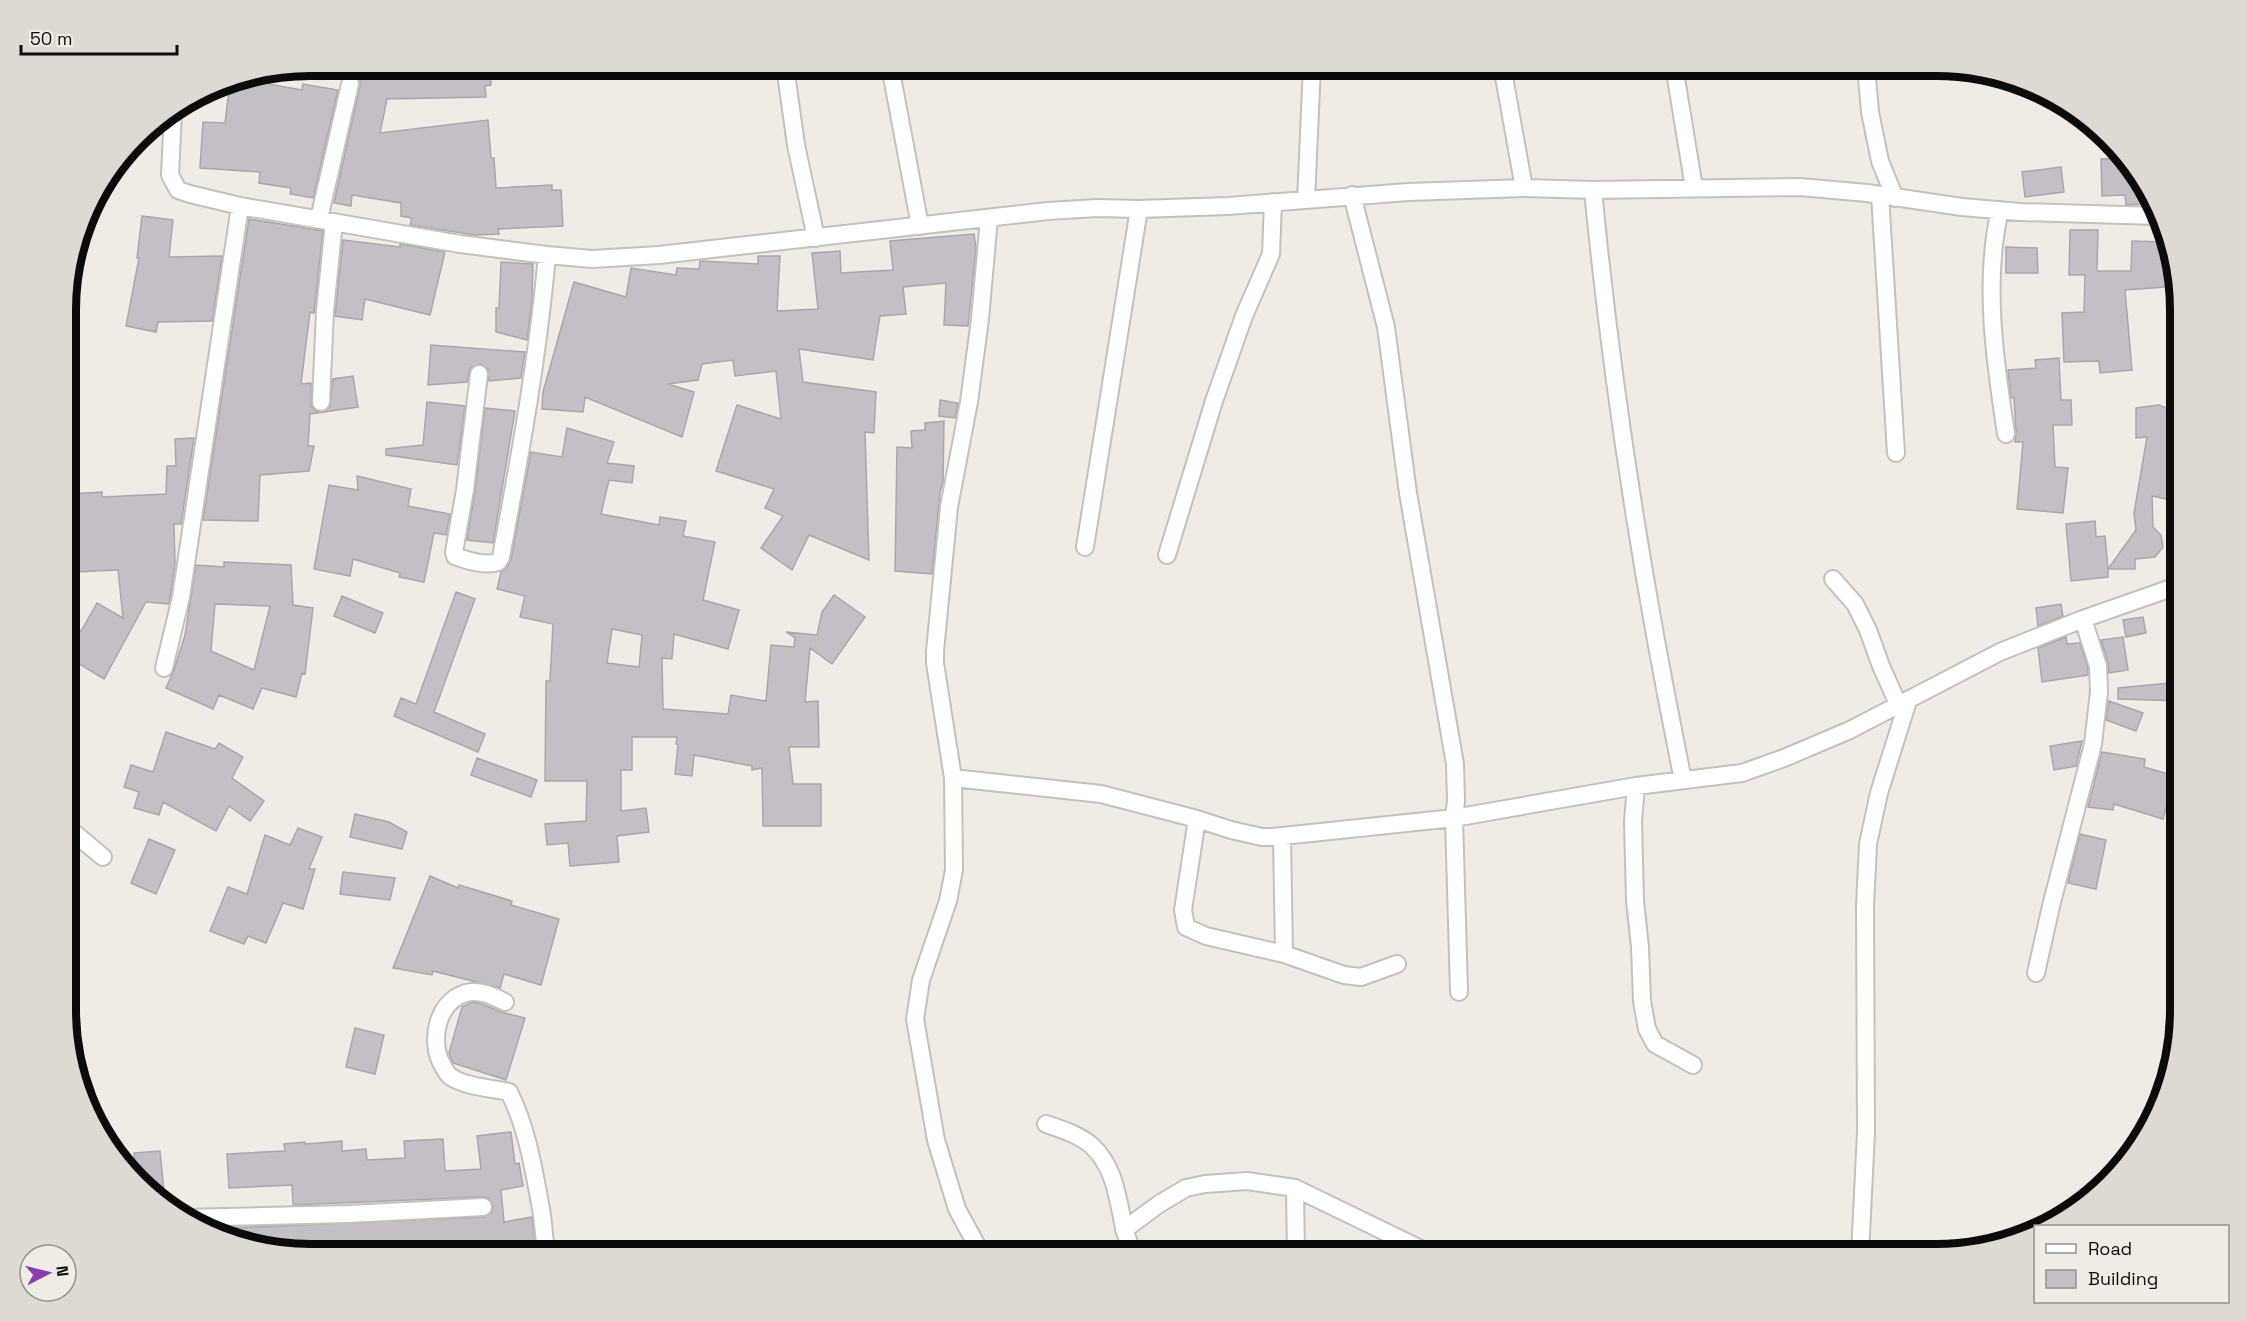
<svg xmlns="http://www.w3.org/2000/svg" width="2247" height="1321" viewBox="0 0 2247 1321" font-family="'Space Grotesk',sans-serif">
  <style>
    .building { fill: #c4bfc6; stroke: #aaa6ac; stroke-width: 1.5; fill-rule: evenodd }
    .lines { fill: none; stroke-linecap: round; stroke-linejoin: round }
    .street-casing { stroke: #c5c0ba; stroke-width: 20 }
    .street { stroke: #fff; stroke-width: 16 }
    .rim { fill: none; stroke: #0d0b09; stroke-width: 8 }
  </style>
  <rect width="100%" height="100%" fill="#f0ece5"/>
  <path class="building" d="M355,66H490L491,85L485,86L486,97L387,99L380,133L488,120L491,158H494L496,188L552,185V190H561L563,226L498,229L499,234L475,235L410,225L412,218L401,216V203L352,195L351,206L334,203L360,86V80L355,75Z
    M264,75L263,83L302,90L303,84L338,90L313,198L290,194L291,188L259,183L260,172L200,168L203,122L225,123L230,82Z
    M2125,158L2139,177L2142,204L2126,205L2125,195L2102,196L2101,159Z
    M2061,167L2064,192L2025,197L2022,172Z
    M142,216L173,220L169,257L222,256L212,321L158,322L156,332L126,326L139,258H137Z
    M249,219L323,231L314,313L310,312L301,384L311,383V406L316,411L321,412L330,407L333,379L353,376L358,407L310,414L308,446H314L309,471L260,475L258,521L203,520Z
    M2070,230H2098L2097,271H2131L2132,241L2165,242L2178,286L2125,290L2132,370L2100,373L2099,361L2064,362L2062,313L2084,312L2085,275H2069Z
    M974,234L976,248L968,326L944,325L946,283L903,287L906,314L880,316L873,360L799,349L803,382L876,392L874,433L865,432L869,560L809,535L792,570L761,548L783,516L765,508L774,489L716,471L737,405L781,419L776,371L735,376L733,360L702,364L698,380L668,384L694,392L682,437L585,397L583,412L542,409L543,392L574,282L626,297L631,268L676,275L677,268L699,269L700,261L758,264V256H780L777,311L818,309L812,253L840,251L841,273L893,270L890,241Z
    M343,240L400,247V244L445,252L430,315L365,299L362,320L335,316Z
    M2006,247L2037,248L2038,273H2006Z
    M501,262L533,264L532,299L527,340L496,332V308H499Z
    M431,345L525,352L521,378L489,381L488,369L480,364L470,368L467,382L428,385Z
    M2059,358L2061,400H2071L2072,425H2053L2055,467L2068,468L2063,513L2017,509L2023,442H2015L2016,432L2014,398H2011L2008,370L2036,368L2035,360Z
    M940,400L958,403L955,418L939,416Z
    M427,402L465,406L457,465L386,455V449L423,445Z
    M2159,405L2180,414V422L2170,450L2180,452V502L2152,496L2153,527L2161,535L2163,547L2155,557L2135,559V569H2108V577L2071,581L2066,524L2095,521L2096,537L2105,536L2108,569L2136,530L2134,513L2147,437L2136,438V408Z
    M485,408L515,411L493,543L467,540L475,491Z
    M944,421L943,482L940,492L932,574L895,571L897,447L912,448L911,431L925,430V423Z
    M567,428L614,442L607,463L634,466L632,483L609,480L601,514L659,525L660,517L686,521L683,536L715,542L703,600L739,610L728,649L674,634L672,659L662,658L663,709L728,714L731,695L766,701L771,645L794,647L795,638L786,632L817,635L822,612L834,595L865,617L832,664L810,648L805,702L818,701L819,747H789L793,784H821V826H763L762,768L752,770V766L694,755L692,776L675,774L678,744H676L677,737H632V770H621V811L646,808L649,832L617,836L619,862L570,866L568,843L547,845L545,824L586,821L587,781H545L546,681H550L553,624L520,617L525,596L497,589L501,572L507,568L511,559L531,452L562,457ZM612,629L642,635L639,667L607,663Z
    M194,438L181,524H174L175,564L169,604L146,602L104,679L68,657V644L77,629L81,631L97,603L123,618L118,570L75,572L70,494L102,492V497L166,494L167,466H176L175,439Z
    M357,476L411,489L408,506L450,514L446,535L434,533L424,582L399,577L400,573L353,559L350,576L314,569L329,485L358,490Z
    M224,562L291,565L293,605L313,608L305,674L302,673L296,697L262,688L253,709L219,695L213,709L166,688L174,670L185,635L196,565L224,567ZM215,604L270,606L254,670L211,651Z
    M456,592L475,599L434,712L485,734L478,752L394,716L401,698L416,704Z
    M342,596L383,613L375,633L334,616Z
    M2061,604L2063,616L2038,626L2036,608Z
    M2143,617L2146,633L2126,637L2123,620Z
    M2066,637L2067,644L2080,643L2088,668V675L2042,682L2038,648Z
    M2123,637L2128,670L2109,673L2108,663L2101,640Z
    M2180,682V701L2118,699V688Z
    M2109,701L2143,713L2136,731L2106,720Z
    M166,732L215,749L219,743L243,757L232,778L264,801L250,821L229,806L216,831L163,802L159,815L134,808L139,792L124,787L131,765L153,772Z
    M2082,741L2076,766L2054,770L2050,746Z
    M2102,752L2145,759L2144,767L2175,776L2163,819L2114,804L2113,810L2088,807Z
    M477,758L537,780L531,797L471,775Z
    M355,814L389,822L407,832L402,849L350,837Z
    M298,828L322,837L309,869H315L303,909L283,903L266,943L248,936L244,944L210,931L228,887L247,894L265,835L290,845Z
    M2080,834L2106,840L2096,889L2068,883Z
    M149,839L175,850L156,894L131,883Z
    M343,872L395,878L390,900L340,894Z
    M430,876L458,888L459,885L512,901L511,905L559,919L541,985L504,974L500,988L433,971L432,975L393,968Z
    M473,1002L482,1004L501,1012L525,1018L506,1080L453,1063L449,1053L462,1007Z
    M355,1028L384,1035L375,1074L346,1067Z
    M511,1132L515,1164L519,1163L523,1186L501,1190L504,1222L532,1217L537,1255H421L419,1247L371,1252L370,1245L304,1252V1249L275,1250L247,1247L205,1229L484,1217L492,1212L493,1206L488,1198L482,1197L293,1205L292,1185L229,1188L227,1154L285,1151L284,1144L305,1142V1144L342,1141V1151L366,1149L367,1160L405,1158L404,1141L443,1139L445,1171L481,1169L477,1136Z
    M160,1151L165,1201L136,1174L134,1153Z"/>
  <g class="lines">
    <g class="street-casing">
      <path id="street" d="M785,66L796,145L816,238
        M890,66L920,226
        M1502,66L1524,188
        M1674,66L1694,188
        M1866,66L1870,112L1880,161L1895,198
        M173,112L170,175L178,190L190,194L240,206L460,244L547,255L592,259L659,255L1048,211L1097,208L1139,209L1228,206L1408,192L1524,188L1593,190L1800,187L1867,193L1962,207L2020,212L2157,216
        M1593,190C1612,388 1643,585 1683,780
        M1352,195L1386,327L1408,493L1455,764L1456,801L1454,818L1459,992
        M1880,195L1896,453
        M1306,200L1312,66
        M2000,210C1983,281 1995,362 2006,434
        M319,219L350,84
        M479,374L465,490L454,552L455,556C467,561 486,566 498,562L501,557C520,456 538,357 547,255
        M321,402L325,311L334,222
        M1085,547L1139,209
        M1167,555L1214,401L1244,316L1271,254L1273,202
        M1833,579L1855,604L1868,630L1881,666L1898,704
        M164,668L181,597L240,206
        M953,778L1101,794L1197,819L1231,830L1262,837H1273L1454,818L1636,786L1742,773L1784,758L1850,730L2000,652L2083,619L2180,585
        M1636,786L1633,821L1635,901L1640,947L1642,1001L1647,1029L1655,1044L1693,1065
        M1197,819L1183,910L1186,927L1206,936L1284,954L1344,975L1361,977L1397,964
        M68,828L103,857
        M1282,836L1284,954
        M2036,973L2051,906L2093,744L2099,692L2098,666L2083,619
        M505,1002C494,997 484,991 471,992C437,997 428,1042 443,1066C445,1070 448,1075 451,1077C467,1087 491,1088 509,1092C527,1127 534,1171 541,1209C544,1224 543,1240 548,1255
        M1046,1124C1061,1129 1080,1135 1092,1146C1115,1167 1118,1200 1124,1228C1126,1237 1131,1246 1134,1255
        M1295,1188L1296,1255
        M183,1218L349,1214L483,1207
        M1124,1230L1159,1204L1186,1188L1205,1184L1247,1181L1295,1188L1433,1255
        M982,1255L957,1209L936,1140L915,1019L921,980L948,901L954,870L953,778L935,663V651L949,507L969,402L980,319L989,218
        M1860,1255L1866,1132L1865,906L1868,844L1879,793L1908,701"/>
    </g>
    <use href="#street" class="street"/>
  </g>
  <path d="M0 0H2247V1321H0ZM310 76H1936A234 234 0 0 1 2170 310V1010A234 234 0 0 1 1936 1244H310A234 234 0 0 1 76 1010V310A234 234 0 0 1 310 76Z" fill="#dedad3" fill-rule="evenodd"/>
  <path class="rim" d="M310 76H1936A234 234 0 0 1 2170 310V1010A234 234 0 0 1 1936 1244H310A234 234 0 0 1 76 1010V310A234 234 0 0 1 310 76Z"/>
  <rect x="2034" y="1225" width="195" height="78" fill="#f0ece5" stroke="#95928d" stroke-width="1.5"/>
  <rect x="2046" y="1244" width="30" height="9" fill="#ffffff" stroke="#95928d" stroke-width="1.5"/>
  <text x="2088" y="1255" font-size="18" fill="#0d0b09">Road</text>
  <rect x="2046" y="1270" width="30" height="18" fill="#c4bfc6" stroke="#95928d" stroke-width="1.5"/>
  <text x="2088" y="1285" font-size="18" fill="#0d0b09">Building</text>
  <g transform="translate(48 1273) rotate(83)"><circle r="28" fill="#f0ece5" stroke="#95928d" stroke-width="1.5"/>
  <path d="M0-4.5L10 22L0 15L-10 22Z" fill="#8c3cac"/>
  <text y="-9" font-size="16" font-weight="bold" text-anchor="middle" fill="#0d0b09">N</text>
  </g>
  <path d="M21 45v9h156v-9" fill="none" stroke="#0d0b09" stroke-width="3"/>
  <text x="30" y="45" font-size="18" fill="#0d0b09" stroke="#f0ece5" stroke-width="4.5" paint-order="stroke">50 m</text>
</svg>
